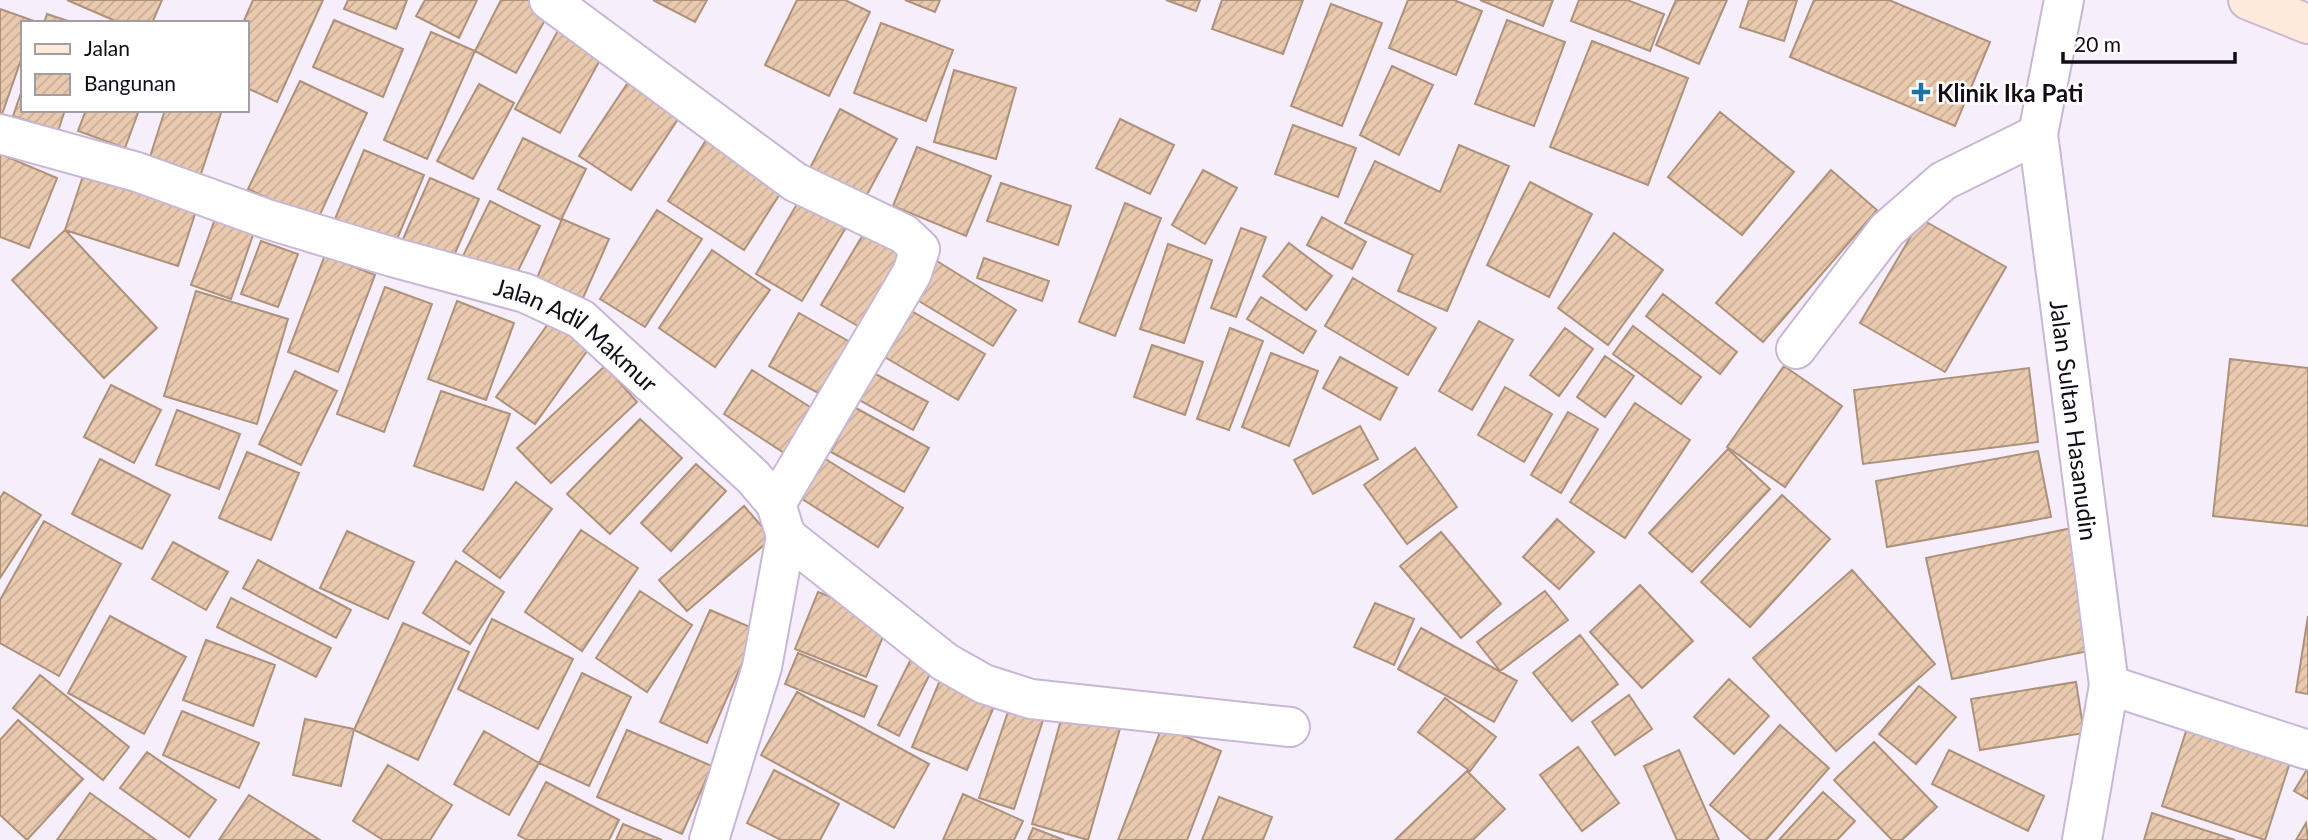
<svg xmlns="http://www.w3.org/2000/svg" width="2308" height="840" viewBox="0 0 2308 840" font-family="Lato,sans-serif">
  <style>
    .building { fill: url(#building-hatch); stroke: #ad917b; stroke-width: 2 }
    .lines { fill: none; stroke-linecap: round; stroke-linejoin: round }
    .minor-casing { stroke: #c8b7d5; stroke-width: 42 }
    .tertiary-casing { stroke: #c8b7d5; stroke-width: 42 }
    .secondary-casing { stroke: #c8b7d5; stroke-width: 42 }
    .minor { stroke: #fff; stroke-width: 38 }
    .tertiary { stroke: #fff; stroke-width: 38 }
    .secondary { stroke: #fdeada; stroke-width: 38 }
    .poi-dot { fill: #1d74a4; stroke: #fff; stroke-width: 2.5 }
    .labels { text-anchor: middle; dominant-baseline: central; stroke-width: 5; stroke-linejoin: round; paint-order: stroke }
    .poi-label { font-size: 24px; font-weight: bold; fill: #120c16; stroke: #fff; text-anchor: start }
    .street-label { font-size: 24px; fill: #120c16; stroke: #fff }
  </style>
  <defs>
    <pattern id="building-hatch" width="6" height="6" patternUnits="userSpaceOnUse" patternTransform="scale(1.75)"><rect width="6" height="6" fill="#eacaaf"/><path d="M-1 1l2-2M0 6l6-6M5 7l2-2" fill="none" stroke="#c8ac96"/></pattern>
  </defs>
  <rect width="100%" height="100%" fill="#f6effb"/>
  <path class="building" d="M67,0H162L152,23H120Z
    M253,0H323L277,102L247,88V23H243Z
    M348,0H407L396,29L344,9Z
    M425,0H477L459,38L416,16Z
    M501,0H535L551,9L516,73L475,51Z
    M653,0H707L695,22Z
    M797,0H845L870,12L829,96L765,65Z
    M905,0H940L935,12Z
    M1166,0H1200L1196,11Z
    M1222,0H1303L1283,54L1212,29Z
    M1408,0H1454L1482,11L1456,75L1389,48Z
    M1480,0H1553L1543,26Z
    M1579,0H1627L1664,14L1650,51L1571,21Z
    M1676,0H1727L1699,64L1656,45Z
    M1749,0H1797L1784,41L1740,27Z
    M1814,0H1889L1990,42L1955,126L1790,57Z
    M1331,4L1382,23L1342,126L1291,106Z
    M0,9L34,21L23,23V54L0,120Z
    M47,14L74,23H44Z
    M334,20L403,49L383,97L313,67Z
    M1507,20L1565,42L1534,126L1475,104Z
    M881,23L953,50L926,121L854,93Z
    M561,25L606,49L560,133L515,109Z
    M431,32L475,51L427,159L384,140Z
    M1592,41L1688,78L1648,185L1550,147Z
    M1392,66L1433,85L1399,155L1360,135Z
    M954,70L1016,88L996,159L934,142Z
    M635,72L686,107L631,190L579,156Z
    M300,81L367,113L317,221L248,189Z
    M479,84L514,103L473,179L437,161Z
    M23,87V110H65L58,131L13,116Z
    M840,109L897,139L863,202L808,172Z
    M86,110H139L125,148L78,131Z
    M165,110H222L198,183L147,166Z
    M1720,112L1794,172L1742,235L1668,177Z
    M1120,119L1174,145L1150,194L1096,168Z
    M1293,125L1356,148L1338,197L1275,174Z
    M708,137L785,186L744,250L668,201Z
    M523,138L586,169L561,220L498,189Z
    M1459,145L1509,166L1447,311L1398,291L1413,255L1345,223L1375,161L1440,192Z
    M917,147L991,176L966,236L893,206Z
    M364,150L424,175L395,244L335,219Z
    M0,154L57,178L29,248L0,237Z
    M1203,170L1237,188L1205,244L1172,225Z
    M1831,170L1877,210L1763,342L1716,303Z
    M83,176L196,211L178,266L65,230Z
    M430,178L479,199L448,269L399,248Z
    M1530,182L1592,214L1549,297L1487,265Z
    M1001,183L1071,206L1058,245L987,221Z
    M804,192L851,219L802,301L756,274Z
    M490,201L540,226L512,283L462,258Z
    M1125,203L1161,218L1115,336L1079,322Z
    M657,210L702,239L645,327L600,299Z
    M1322,217L1366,242L1352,269L1307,245Z
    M215,219L254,232L231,299L191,285Z
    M562,219L609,239L583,298L537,278Z
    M1921,219L2006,267L1945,372L1860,323Z
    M870,223L913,249L865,330L821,305Z
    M1241,228L1266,237L1236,317L1211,308Z
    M65,230L157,328L104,378L12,280Z
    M1614,233L1663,270L1608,345L1558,308Z
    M261,241L298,254L278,307L241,294Z
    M1289,243L1332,276L1306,310L1263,276Z
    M1168,244L1212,260L1184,343L1140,329Z
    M712,250L770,290L715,367L659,328Z
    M325,255L375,275L338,372L288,352Z
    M932,258L1016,310L993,346L909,295Z
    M984,258L1049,281L1042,301L977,278Z
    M1353,278L1436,328L1408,375L1325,326Z
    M385,287L432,304L384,432L337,414Z
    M196,291L288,319L257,424L164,396Z
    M1663,294L1737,352L1720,374L1646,316Z
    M1261,297L1316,331L1303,353L1247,319Z
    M457,301L514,323L486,400L428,379Z
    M903,306L985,354L958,400L876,352Z
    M799,313L859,347L829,399L769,366Z
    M553,317L592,344L535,424L496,397Z
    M1479,321L1513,340L1472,410L1439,391Z
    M1633,326L1701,377L1681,404L1613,354Z
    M1230,328L1263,341L1229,430L1197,419Z
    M1565,328L1593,349L1559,396L1530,375Z
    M1152,345L1203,362L1185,415L1134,397Z
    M1271,353L1318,371L1289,446L1242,427Z
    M1605,356L1634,376L1605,417L1577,397Z
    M1340,357L1397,388L1380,420L1323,388Z
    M2230,359L2308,368V526L2213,516Z
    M605,366L637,402L551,483L517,448Z
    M1784,366L1842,406L1785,487L1727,447Z
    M2029,368L2038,442L1863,464L1854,390Z
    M752,370L821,414L792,458L724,414Z
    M868,370L928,402L913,430L854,397Z
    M295,371L337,391L301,465L259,444Z
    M111,385L161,410L134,463L84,437Z
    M1505,387L1552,414L1524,462L1478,435Z
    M441,391L510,414L483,490L414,466Z
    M1635,403L1690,440L1625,538L1570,502Z
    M854,407L929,448L904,492L831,452Z
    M177,410L240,434L219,489L156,465Z
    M1568,412L1598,429L1561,493L1531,475Z
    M640,419L682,458L610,534L567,494Z
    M1360,426L1378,459L1313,494L1294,460Z
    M1415,448L1457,507L1407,544L1364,485Z
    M1728,449L1770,489L1692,572L1649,533Z
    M2038,451L2051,517L1887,547L1876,481Z
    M247,452L299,473L271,540L219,518Z
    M824,458L903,508L878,547L799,497Z
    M100,459L170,495L142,549L72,514Z
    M696,464L726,491L671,551L641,523Z
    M516,482L552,509L500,578L463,551Z
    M4,492L41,515L0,578V498Z
    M1782,495L1830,539L1750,627L1701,582Z
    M744,506L772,538L687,611L659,580Z
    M1557,519L1594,552L1559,589L1523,557Z
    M44,521L121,564L59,676L0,643V600Z
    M2072,528L2098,649L1952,679L1926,558Z
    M581,530L638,568L582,651L525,612Z
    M347,531L414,562L388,619L320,588Z
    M1441,532L1501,604L1461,638L1400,566Z
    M173,542L228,572L206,610L152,579Z
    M258,560L351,610L336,638L243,588Z
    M456,561L504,592L470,644L423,613Z
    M1852,570L1935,664L1836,751L1753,658Z
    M1640,585L1693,641L1642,688L1590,632Z
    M640,591L692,625L647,692L596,658Z
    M1545,591L1568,620L1500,671L1477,642Z
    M818,592L890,620L866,677L795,649Z
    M231,598L331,648L316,677L217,627Z
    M1375,603L1414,619L1394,665L1354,647Z
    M710,610L757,630L707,743L660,722Z
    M110,616L186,657L144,734L68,693Z
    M2308,616V694L2296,692Z
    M492,619L573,659L538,729L458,689Z
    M403,623L469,652L418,760L354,730Z
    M1421,628L1517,681L1494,722L1398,669Z
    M1580,635L1618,684L1572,721L1533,673Z
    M206,640L275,665L253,726L183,700Z
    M916,649L937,660L899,736L878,725Z
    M798,653L877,686L864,717L785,684Z
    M582,673L631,697L589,786L539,763Z
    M943,673L998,697L967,770L912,747Z
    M40,675L129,747L103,780L13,708Z
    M1729,679L1769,716L1734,754L1694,717Z
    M2076,682L2084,733L1980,750L1971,699Z
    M1919,686L1956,717L1916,764L1879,734Z
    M797,692L929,764L894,828L761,755Z
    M1629,695L1652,729L1615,755L1592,722Z
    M1013,697L1047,708L1014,809L979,798Z
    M1445,698L1496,737L1470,771L1418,732Z
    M1064,709L1121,725L1088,840L1032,824Z
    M182,711L259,743L239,788L163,755Z
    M305,719L354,729L341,786L293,775Z
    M2190,719L2293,753L2265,840L2162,806Z
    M18,720L83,779L27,840L0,815V740Z
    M1780,725L1829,768L1766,840H1751L1710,805Z
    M1162,727L1221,751L1187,840H1118Z
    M627,730L712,766L682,834L597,797Z
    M484,731L539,763L509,815L454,784Z
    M1874,742L1937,807L1902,840H1892L1834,780Z
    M1578,747L1619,803L1582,831L1540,775Z
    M1679,750L1719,840H1677L1644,766Z
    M1949,750L2044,796L2028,831L1932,784Z
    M147,752L216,800L189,837L120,788Z
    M388,765L452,805L430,840H383L353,821Z
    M2308,768V799L2294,791Z
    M774,770L839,804L820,840H781L747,823Z
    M1467,771L1505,809L1473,840H1395Z
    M546,782L619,820L609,840H527L518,835Z
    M1823,792L1855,821L1837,840H1779Z
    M90,793L156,840H57Z
    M963,794L1023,821L1014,840H943Z
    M249,795L320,840H219Z
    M1219,797L1272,817L1263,840H1202Z
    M2152,813L2235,840H2144Z
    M2306,823L2308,840H2296Z
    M623,824L662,840H616Z
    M1033,828L1064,840H1028Z"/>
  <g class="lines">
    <g class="minor-casing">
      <g id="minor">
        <path d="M549,0L795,182L904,234L920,249L912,273L776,504"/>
        <path id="s1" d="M0,134L137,172L267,219L392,257L525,293L581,319L753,477L776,504L786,536L762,667L709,840"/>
        <path d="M1796,349L1887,230L1943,181L2038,134"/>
        <path d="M786,536L945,662L984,684L1031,699L1290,727"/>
        <path d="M2109,685L2308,750"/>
      </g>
    </g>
    <g class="tertiary-casing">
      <g id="tertiary">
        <path id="s2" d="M2064,0L2038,134L2109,685L2082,840"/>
      </g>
    </g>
    <g class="secondary-casing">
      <path id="secondary" d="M2248,0L2308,24"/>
    </g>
    <use href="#minor" class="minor"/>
    <use href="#tertiary" class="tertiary"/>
    <use href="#secondary" class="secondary"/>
  </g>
  <path class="poi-dot" d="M1917.5 81.5h7v7h7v7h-7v7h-7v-7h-7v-7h7z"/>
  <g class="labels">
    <g class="poi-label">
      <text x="1937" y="92">Klinik Ika Pati</text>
    </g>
    <g class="street-label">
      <text stroke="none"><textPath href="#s1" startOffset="614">Jalan Adil Makmur</textPath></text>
      <text stroke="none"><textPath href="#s2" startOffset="425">Jalan Sultan Hasanudin</textPath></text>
    </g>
  </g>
  <rect x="21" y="21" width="228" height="91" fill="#ffffff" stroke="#a09ea2" stroke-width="2"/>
  <rect x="35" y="44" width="35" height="10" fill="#fdeada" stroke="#a09ea2" stroke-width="2"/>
  <text x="84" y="56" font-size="21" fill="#120c16">Jalan</text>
  <rect x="35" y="74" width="35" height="21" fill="url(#building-hatch)" stroke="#a09ea2" stroke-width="2"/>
  <text x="84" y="91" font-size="21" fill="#120c16">Bangunan</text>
  <path d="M2063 52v10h172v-10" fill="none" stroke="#120c16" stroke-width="3.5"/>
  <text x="2074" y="52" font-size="21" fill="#120c16" stroke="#ffffff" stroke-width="5" paint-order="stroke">20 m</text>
</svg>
